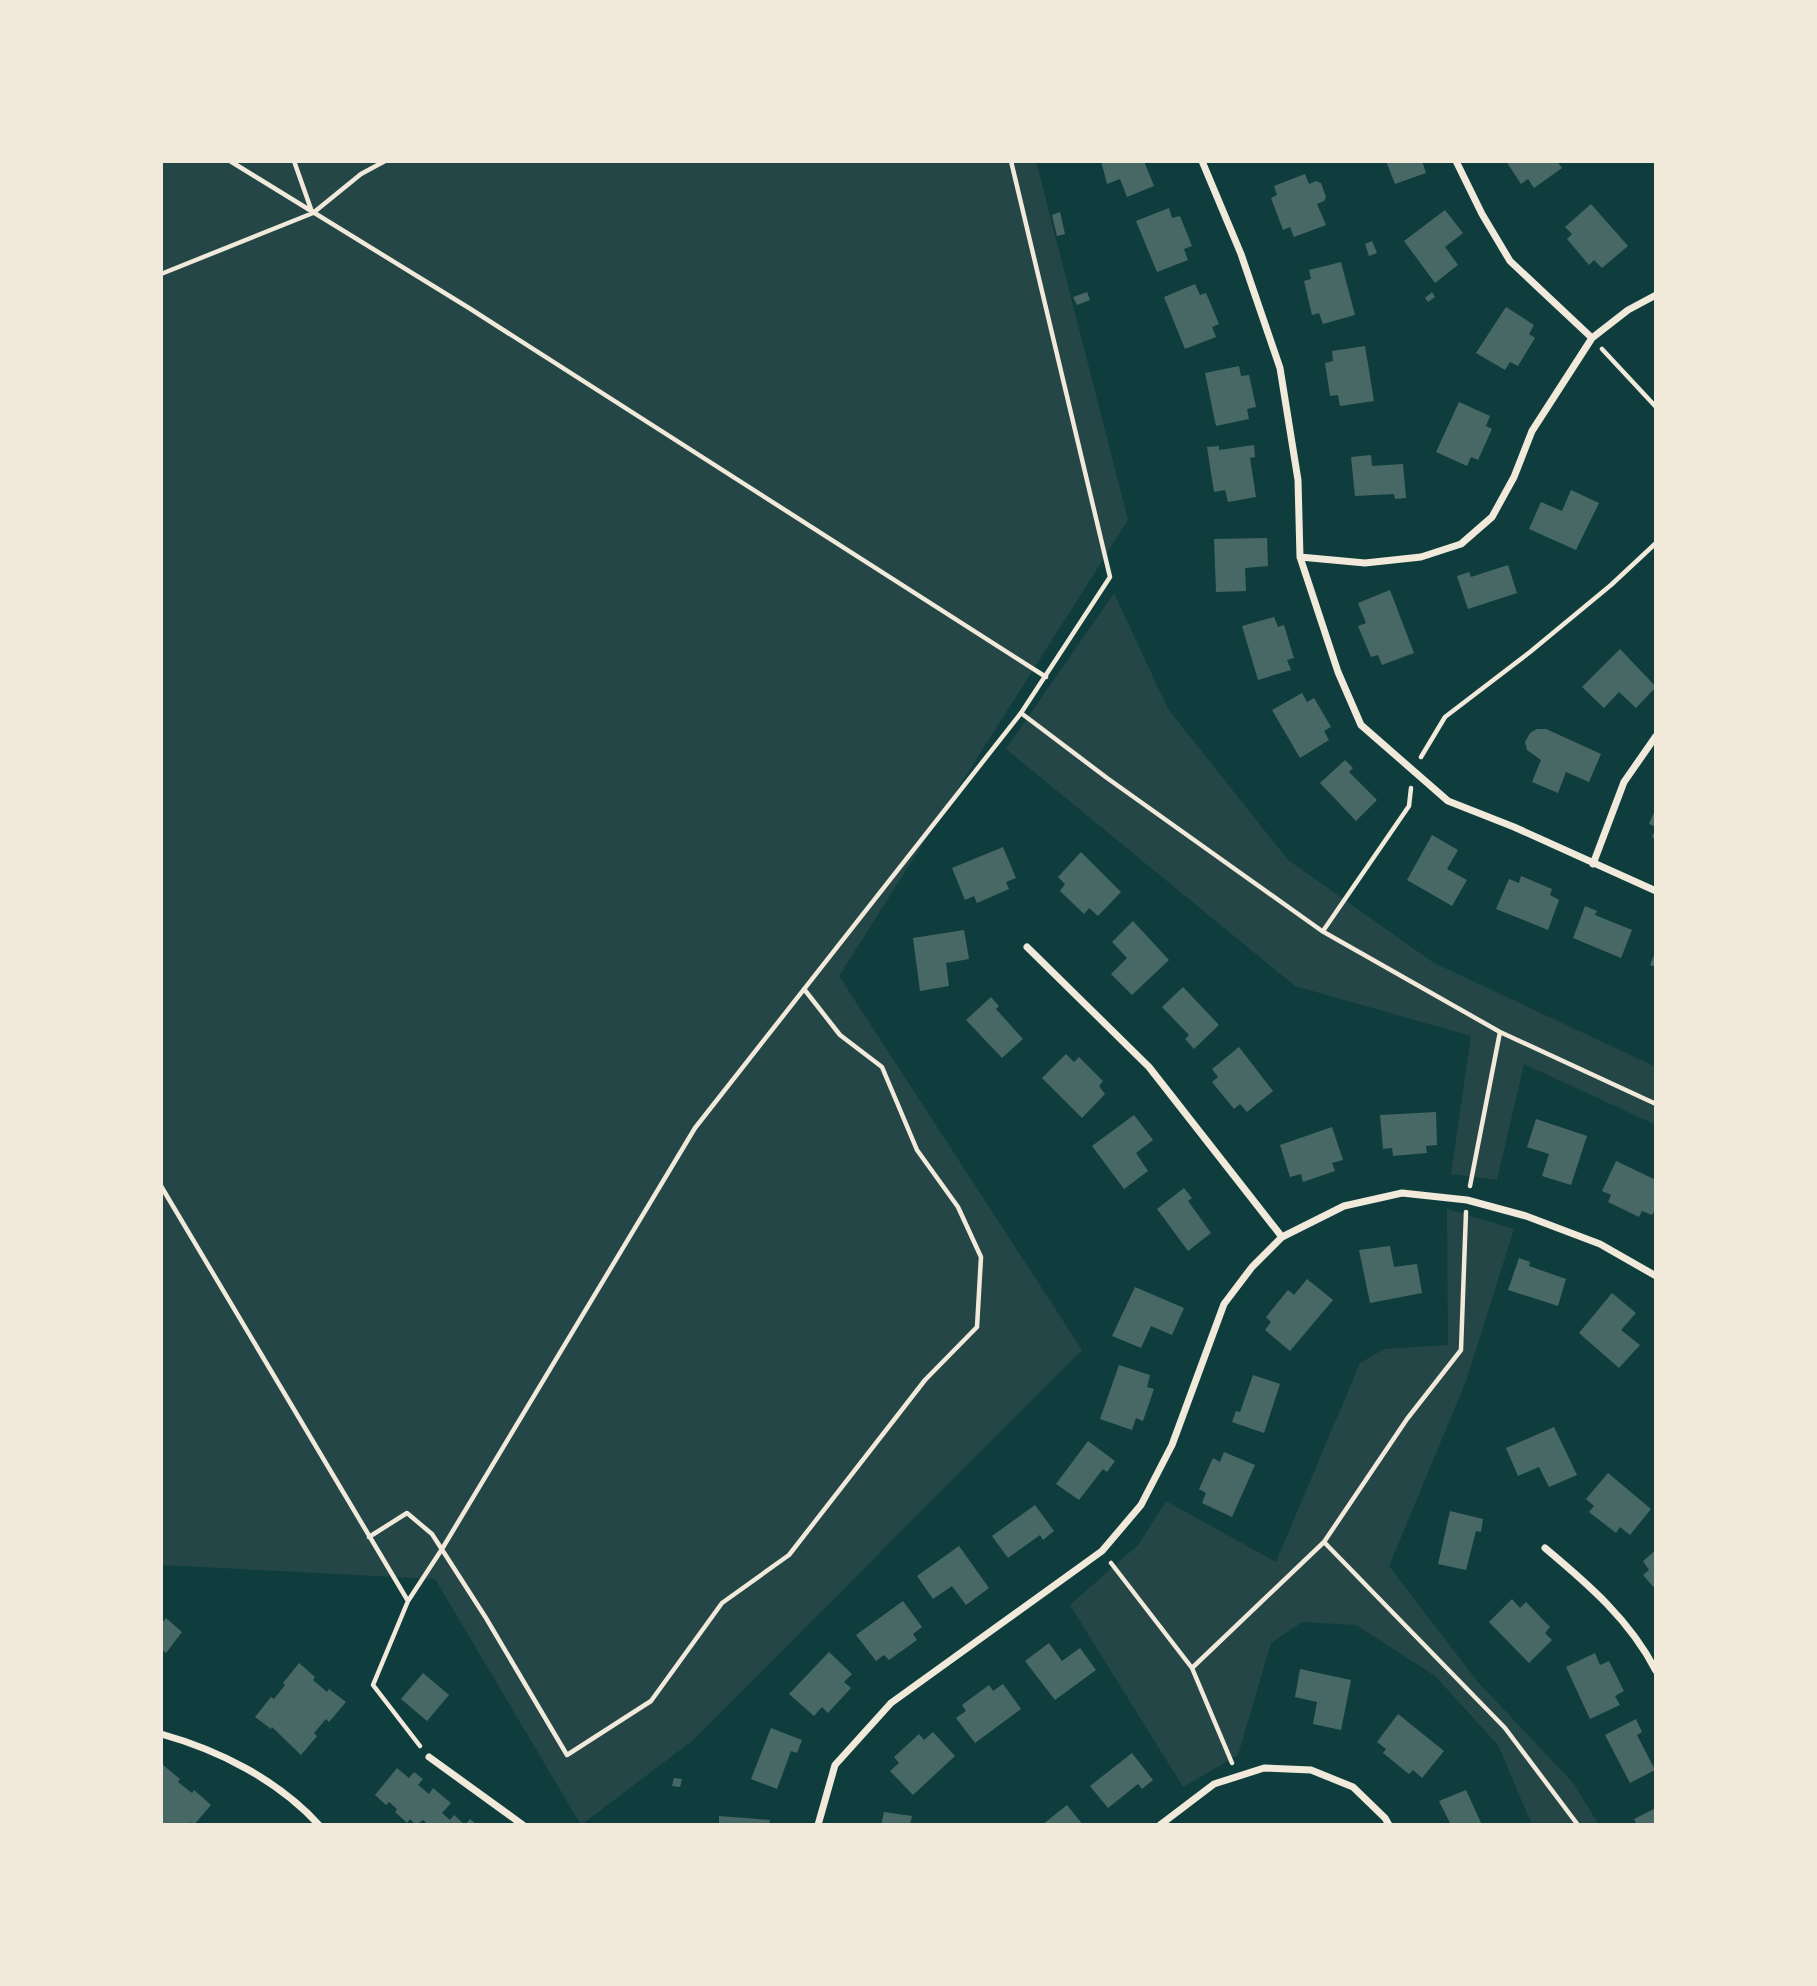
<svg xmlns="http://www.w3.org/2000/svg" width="1817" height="1986" viewBox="0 0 1817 1986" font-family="Figtree,sans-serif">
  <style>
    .green { fill: #244646 }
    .building { fill: #486865 }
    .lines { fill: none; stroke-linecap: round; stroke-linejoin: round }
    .path { stroke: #f1e9da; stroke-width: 4.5 }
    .minor { stroke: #f1e9da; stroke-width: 7 }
  </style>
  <rect width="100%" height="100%" fill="#0f3d3e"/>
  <path class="green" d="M161,161H1036L1128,520L839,976L1082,1350L692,1741L581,1825L435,1579L161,1565Z
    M1114,593L1168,709L1288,860L1434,963L1656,1067V1125L1524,1064L1497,1180L1451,1174L1471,1036L1295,986L1006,749Z
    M1447,1209L1514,1229L1466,1381L1389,1566L1477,1681L1574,1784L1599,1825H1532L1498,1745L1435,1676L1356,1625L1302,1622L1271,1643L1238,1755L1183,1787L1070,1605L1139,1544L1166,1501L1276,1562L1360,1363L1384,1349L1448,1345Z"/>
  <path class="building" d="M1101,161H1144L1154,186L1127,197L1120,179L1107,184Z
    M1386,161H1422L1426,173L1395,184Z
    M1506,161H1557L1562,168L1534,188L1528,179L1521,184Z
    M1305,174L1309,184L1316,181L1321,183L1326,197L1324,201L1317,204L1326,225L1294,237L1290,227L1283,230L1271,198L1277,195L1274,186Z
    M1591,204L1628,246L1602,268L1594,260L1589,265L1567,239L1572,234L1565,227Z
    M1169,208L1172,218L1180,216L1192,246L1184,249L1188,260L1157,272L1136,221Z
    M1445,210L1463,233L1445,247L1458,265L1435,283L1404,241Z
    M1060,212L1065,234L1057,236L1052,215Z
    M1372,241L1377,253L1369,256L1365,244Z
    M1341,262L1355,315L1323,324L1319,313L1312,315L1304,281L1311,279L1309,270Z
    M1195,284L1200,295L1206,293L1219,324L1212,327L1216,337L1185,349L1164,297Z
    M1087,292L1090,300L1077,305L1073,297Z
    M1432,292L1435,297L1428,302L1425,298Z
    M1506,307L1534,325L1529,334L1535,338L1518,366L1510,362L1505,370L1476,353Z
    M1365,346L1374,401L1340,406L1338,395L1330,396L1325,363L1333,361L1332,351Z
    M1239,366L1241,376L1249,375L1256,407L1247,409L1249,419L1216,426L1205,373Z
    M1459,402L1490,416L1486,426L1492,429L1478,460L1471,457L1467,466L1436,452Z
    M1254,445L1255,457L1250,458L1256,497L1228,502L1225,490L1214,492L1207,447L1219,446V450Z
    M1371,455L1372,466L1403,464L1406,498L1395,499L1394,494L1355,496L1351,457Z
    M1571,490L1599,503L1576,550L1529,529L1541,502L1562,511Z
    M1267,538L1268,566L1245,568L1246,591L1216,592L1214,539Z
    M1508,565L1517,593L1468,609L1457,576L1469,572L1471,577Z
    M1390,590L1414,653L1382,665L1378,655L1371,657L1358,626L1366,623L1358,603Z
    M1274,617L1278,627L1284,625L1294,658L1287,660L1291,670L1258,680L1242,626Z
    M1620,649L1656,687L1636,708L1619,692L1604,708L1582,687Z
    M1302,693L1307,702L1314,698L1331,727L1324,731L1329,740L1300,758L1272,710Z
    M1537,729H1546L1601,754L1589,782L1566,772L1558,793L1532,782L1541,760L1527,750L1525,742L1530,733Z
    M1345,760L1353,768L1349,772L1377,800L1356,821L1320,783Z
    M1656,808V839L1652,837L1656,827L1649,824Z
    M1432,835L1458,850L1447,869L1467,880L1452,906L1407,880Z
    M1003,847L1016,878L1006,882L1009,889L977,903L974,896L965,900L952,868Z
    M1081,852L1121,892L1098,916L1089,908L1084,914L1060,891L1065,884L1058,877Z
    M1521,876L1552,889L1550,895L1559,900L1548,930L1496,909L1509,879L1519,883Z
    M1585,906L1597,911L1595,915L1632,930L1621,958L1573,938Z
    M1133,921L1169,960L1132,995L1111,974L1127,958L1112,942Z
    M964,930L969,959L946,963L949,986L920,991L913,938Z
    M1656,950V967L1650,965Z
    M1183,987L1219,1025L1194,1049L1185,1039L1189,1035L1162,1007Z
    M991,997L999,1006L996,1009L1023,1039L1002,1058L966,1020Z
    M1239,1047L1273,1091L1247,1112L1240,1104L1234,1109L1212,1082L1218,1077L1212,1069Z
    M1066,1054L1074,1062L1079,1057L1103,1081L1099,1086L1105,1094L1082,1118L1042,1078Z
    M1436,1112L1437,1145L1426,1146L1427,1153L1393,1156L1392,1148L1383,1149L1380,1115Z
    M1134,1115L1153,1140L1136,1153L1148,1171L1124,1189L1092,1146Z
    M1536,1119L1587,1136L1571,1185L1542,1176L1549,1154L1527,1147Z
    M1332,1127L1343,1160L1332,1163L1335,1171L1303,1182L1301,1174L1290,1177L1280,1145Z
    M1616,1161L1656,1180V1208L1652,1215L1642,1211L1639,1217L1608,1202L1611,1195L1602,1191Z
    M1184,1188L1192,1198L1188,1201L1211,1233L1188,1251L1157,1209Z
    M1390,1246L1394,1267L1417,1264L1422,1293L1370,1303L1359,1250Z
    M1519,1258L1530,1262L1529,1266L1566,1279L1558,1306L1508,1290Z
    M1307,1279L1333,1300L1290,1351L1265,1330L1271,1322L1266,1317L1288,1290L1294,1295Z
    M1135,1287L1184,1308L1172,1335L1151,1326L1141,1348L1112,1336Z
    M1612,1293L1636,1313L1621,1330L1640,1345L1619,1368L1579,1333Z
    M1119,1365L1150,1375L1147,1387L1154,1389L1143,1421L1136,1418L1132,1430L1100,1419Z
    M1253,1375L1280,1384L1264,1433L1232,1422L1236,1411L1240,1412Z
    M1554,1427L1577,1475L1549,1487L1539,1467L1518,1476L1506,1448Z
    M1088,1441L1115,1461L1107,1472L1103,1469L1079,1500L1056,1484Z
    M1224,1452L1255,1465L1232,1517L1202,1503L1206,1493L1199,1489L1213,1458L1220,1462Z
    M1608,1473L1651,1509L1630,1535L1620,1527L1616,1533L1589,1512L1594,1506L1586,1499Z
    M1035,1505L1054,1531L1043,1540L1040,1535L1008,1558L992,1536Z
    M1450,1511L1483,1519L1481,1532L1476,1531L1466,1570L1438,1564Z
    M959,1546L989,1588L966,1605L952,1586L933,1599L917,1576Z
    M1656,1550V1590L1643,1575L1649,1570L1643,1561Z
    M1512,1599L1520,1608L1526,1602L1550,1627L1545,1633L1552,1640L1529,1663L1489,1622Z
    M903,1601L922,1627L913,1634L917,1640L889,1660L884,1655L876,1661L856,1635Z
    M166,1618L182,1632L166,1653L161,1649V1619L164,1621Z
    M1049,1643L1062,1661L1080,1648L1096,1670L1055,1700L1025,1661Z
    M829,1652L852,1674L844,1682L851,1688L828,1713L822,1707L814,1716L789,1694Z
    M1595,1653L1600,1665L1609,1661L1624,1691L1615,1696L1620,1705L1590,1719L1566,1667Z
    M299,1663L315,1677L313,1680L327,1692L329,1689L346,1702L329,1722L326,1719L314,1733L317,1736L301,1755L272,1727L271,1729L255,1717L271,1697L274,1699L285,1685L283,1683Z
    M1300,1669L1351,1680L1341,1730L1313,1724L1317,1702L1295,1697Z
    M423,1673L449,1695L427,1721L401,1699Z
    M1003,1684L1021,1709L975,1743L956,1718L966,1711L962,1705L989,1685L993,1691Z
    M1398,1714L1444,1751L1422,1778L1413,1770L1409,1774L1383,1753L1386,1749L1377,1742Z
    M1636,1719L1642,1732L1637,1735L1655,1770L1630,1783L1605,1735Z
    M771,1728L802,1740L797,1753L791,1751L777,1789L751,1779Z
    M933,1732L955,1756L913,1795L890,1771L899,1763L894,1757L919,1734L924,1740Z
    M1132,1753L1153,1780L1142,1789L1138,1784L1108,1808L1090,1786Z
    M163,1765L180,1779L178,1782L192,1793L194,1790L211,1805L194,1825L190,1822L188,1825H161V1767Z
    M397,1768L409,1778L414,1772L423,1779L418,1785L429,1794L433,1788L451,1803L442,1813L450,1820L454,1815L465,1825L470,1819L477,1825H429L423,1820L416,1825L410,1819L407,1823L395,1812L397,1809L389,1802L386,1805L375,1795Z
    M674,1778L682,1779L680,1787L672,1786Z
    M1466,1790L1482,1825H1451L1439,1801Z
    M1067,1805L1083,1825H1042Z
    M1656,1808V1825H1637L1634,1819Z
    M884,1812L912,1816L910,1825H881Z
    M719,1816L770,1820L769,1825H719Z"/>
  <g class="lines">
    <path class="path" d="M230,161L469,308L1046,677
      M294,161L312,212
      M161,274L313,213L361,174L385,161
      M1602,349L1656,407
      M1021,713L1107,778L1322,931L1500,1032L1656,1104
      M1421,757L1445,717L1530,652L1611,585L1656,543
      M1323,931L1409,806L1411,788
      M161,1186L408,1601L373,1685L420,1746
      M1470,1186L1500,1032
      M1466,1212L1461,1350L1407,1419L1324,1542L1505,1728L1578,1825
      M369,1537L407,1513L432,1534L486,1618L567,1755L651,1701L722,1603L789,1555L925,1380L977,1327L981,1257L958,1207L917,1150L882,1067L840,1035L804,989
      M1111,1563L1192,1668
      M408,1601L442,1549L695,1128L1021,713L1110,577L1011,161
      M1232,1763L1192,1668L1324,1542"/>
    <path class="minor" d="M1202,161L1241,254L1280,368L1298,480L1300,557L1338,672L1361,725L1448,801L1514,827L1656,891
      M1456,161L1482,214L1510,261L1592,338
      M1300,557L1365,563L1421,557L1461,544L1492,517L1514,477L1532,431L1592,338L1628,310L1656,295
      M1593,864L1624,782L1656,736
      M1027,947L1149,1067L1282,1237
      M1545,1548C1588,1584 1630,1620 1656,1671
      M161,1734C219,1750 278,1780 319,1825
      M429,1757L523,1825
      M818,1825L835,1765L891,1703L1102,1551L1141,1505L1172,1445L1224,1304L1252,1267L1282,1237L1344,1206L1402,1193L1467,1200L1526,1216L1600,1244L1656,1276
      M1160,1825L1214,1784L1264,1768L1311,1770L1353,1787L1385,1818L1389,1825"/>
  </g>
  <rect width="1817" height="1986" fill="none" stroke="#f1e9da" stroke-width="326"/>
</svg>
